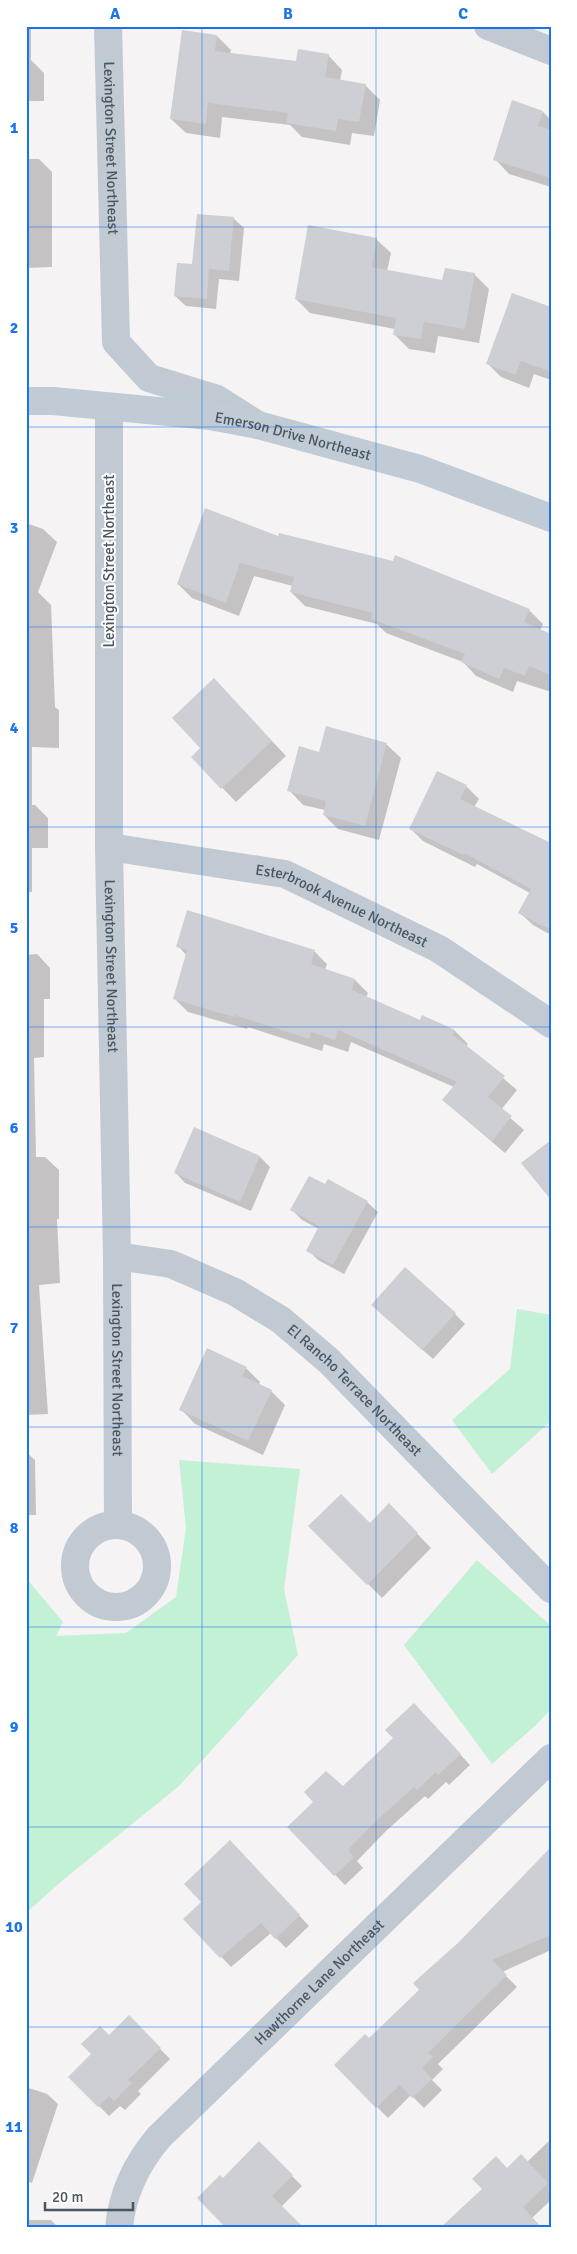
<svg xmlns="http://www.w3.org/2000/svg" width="577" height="2254" viewBox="0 0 577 2254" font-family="Signika,sans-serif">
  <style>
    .green { fill: #c3f1d5 }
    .shadow { fill: #0003 }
    .building { fill: #cdcfd5 }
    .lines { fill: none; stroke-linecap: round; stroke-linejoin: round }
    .street { stroke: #c1cad2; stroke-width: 28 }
    .secondary { stroke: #c1cbd6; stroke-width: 28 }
    .grid { fill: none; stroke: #1a73e8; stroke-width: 1; stroke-opacity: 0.55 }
    .labels { text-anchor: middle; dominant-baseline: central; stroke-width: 4; stroke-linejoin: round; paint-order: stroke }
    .street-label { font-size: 15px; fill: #4a5661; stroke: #fff }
    .neatline { fill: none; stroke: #1a73e8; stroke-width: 2 }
    .grid-label { font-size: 16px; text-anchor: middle; font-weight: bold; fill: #1a73e8 }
  </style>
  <rect width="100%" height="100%" fill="#f5f3f3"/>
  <path class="green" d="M517,1309L551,1315V1421L492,1474L452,1420L510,1369Z
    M179,1460L300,1469L284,1589L298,1655L179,1786L63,1880L26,1913V1578L63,1622L56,1636L126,1633L176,1597L186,1528Z
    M477,1560L551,1626V1709L536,1725L492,1764L404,1645Z"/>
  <path class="shadow" d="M26,26H31V60L44,73V101H26Z
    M217,36L231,50L230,54L298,62L328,55L342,70L340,81L366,86L380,100L374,136L352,133L350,145L302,137L290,125L222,117L220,138L186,133L171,119Z
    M543,112L551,120V187L509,174L495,159Z
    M26,159H39L52,172V267L26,268Z
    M233,218L244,228L239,281L219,279L216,309L186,306L175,296L194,266Z
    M376,239L391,253L387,271L443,282L474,274L489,289L479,343L438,336L435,353L409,349L394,334L395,329L310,313L296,299Z
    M551,308V380L534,374L529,388L501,377L487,363Z
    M26,523L43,529L57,542L38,592L51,605L55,707L59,710V748L32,747V805H35L48,818V848H32V892H26Z
    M279,538L529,610L543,624L540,630L551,635V692L517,681L513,692L476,676L463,662L386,633L377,624L305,606L291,592L293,586L254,576L239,616L192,598L178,584Z
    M228,694L286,756L236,802L193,757L202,748Z
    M386,744L401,758L379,840L338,829L324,815L325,810L303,805L289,790L320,753Z
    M466,786L479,799L474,807L551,845V935L533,925L520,913L530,893L477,864L475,867L423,841L411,829Z
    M178,946L314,951L327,964L325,970L355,980L368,993L366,998L421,1021L422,1017L455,1031L468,1044L466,1047L517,1090L501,1110L524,1130L505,1153L443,1100L454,1087L351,1042L348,1052L324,1044L322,1051L248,1027L247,1029L188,1012L175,999L187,956Z
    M37,954L50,968V999H44V1057L34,1058L36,1157H45L59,1170V1219H57L60,1283L39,1285L48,1414L26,1415V955Z
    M195,1128L260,1157L270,1167L251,1211L185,1183L175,1172Z
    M326,1186L367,1202L378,1212L344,1274L318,1260L308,1250L319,1229L302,1220L292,1210Z
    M455,1314L465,1324L433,1359L383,1315Z
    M246,1368L260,1382L259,1385L271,1391L285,1405L263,1455L195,1424L181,1409Z
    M26,1452L35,1460L36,1515H26Z
    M389,1505L431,1548L382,1598L310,1526L370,1525Z
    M424,1715L470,1765L449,1785L446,1782L428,1799L425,1796L386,1831L357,1861L363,1868L345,1885L289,1827L343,1788L394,1738Z
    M240,1852L309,1926L286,1948L271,1933L231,1967L185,1919L202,1902Z
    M551,1860V1950L502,1972L517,1987L438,2064L443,2069L432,2080L442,2090L424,2108L411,2095L388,2118L335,2065L369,2040Z
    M129,2017L170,2059L138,2091L141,2094L125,2110L120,2106L109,2116L70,2077Z
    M26,2087L47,2094L58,2104L32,2183L26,2181Z
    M551,2139V2200L532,2218L443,2228L507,2169L527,2162Z
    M259,2143L302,2186L281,2207L223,2179Z
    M26,2220H51L59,2228H26Z"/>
  <path class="building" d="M182,30L217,35L215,51L296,61L298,49L329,54L325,77L366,84L359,122L338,119L336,131L286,123L288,113L208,103L206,124L170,119Z
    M512,100L543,111L538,126L551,130V178L493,160Z
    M197,214L234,217L229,271L209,269L207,299L174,296L177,263L192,264Z
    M308,225L377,238L372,267L442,280L445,268L475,273L465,329L424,322L421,339L393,335L396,318L295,299Z
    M512,293L551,307V372L521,361L515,375L486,364Z
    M205,508L278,536L279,533L393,561L395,555L530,609L524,622L551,634V675L529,666L525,676L504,668L499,679L461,662L465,654L371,619L373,613L290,592L294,577L240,563L226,603L177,584Z
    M214,678L272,741L221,789L191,757L200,748L172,718Z
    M326,726L387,743L365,826L323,815L326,801L287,791L299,746L319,752Z
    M437,771L467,785L460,799L551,843V930L518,913L531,889L464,853L463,855L409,829Z
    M187,910L315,950L311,964L355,979L352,990L420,1020L422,1015L455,1030L453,1035L505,1076L488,1097L512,1116L492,1141L442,1100L457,1082L338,1030L335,1040L311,1032L309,1039L235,1015L234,1017L173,999L187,950L176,947Z
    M194,1127L260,1156L240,1202L174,1173Z
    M551,1140V1200L521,1163Z
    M309,1176L325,1184L328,1179L368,1201L333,1265L306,1251L319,1226L290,1210Z
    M405,1267L456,1313L422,1350L371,1305Z
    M207,1348L247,1367L242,1376L272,1390L248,1441L179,1410Z
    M341,1494L370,1523L389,1503L418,1533L367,1585L308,1526Z
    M414,1703L461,1754L438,1775L436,1772L417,1790L414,1787L376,1821L348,1850L354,1857L334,1876L287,1827L313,1802L304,1792L326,1771L343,1786L393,1738L385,1730Z
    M230,1840L300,1915L275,1939L261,1923L220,1958L183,1919L201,1902L184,1884Z
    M551,1847V1935L492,1960L507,1975L428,2053L433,2057L422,2068L432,2079L412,2098L400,2085L376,2108L334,2065L365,2034L369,2038L419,1990L413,1983L459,1942Z
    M129,2015L161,2048L128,2080L132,2083L114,2101L109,2096L98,2107L68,2077L91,2054L81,2044L100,2026L109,2035Z
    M259,2141L293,2175L272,2196L304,2228H226L197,2198L220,2175L223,2178Z
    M521,2154L548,2183L523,2207L542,2228H440L482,2189L472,2179L496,2156L507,2168Z"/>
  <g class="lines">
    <g class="street">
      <path id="s1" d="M108,26L116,342L149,378L217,399L258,425"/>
      <path d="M488,26L551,51"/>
      <path id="s2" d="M109,408V847L117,1256L118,1524"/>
      <path id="s3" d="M109,847L285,874L439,949L551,1024"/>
      <path id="s4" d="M117,1256L171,1264L235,1292L281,1320L329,1361L551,1589"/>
      <circle cx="116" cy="1566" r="41"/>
      <path id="s5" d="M119,2228C122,2193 137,2163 159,2137L551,1758"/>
    </g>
    <path class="secondary" id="s6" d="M26,401H53L210,416L258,425L420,469L551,518"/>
  </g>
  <path class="grid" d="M202,26V2228M376,26V2228M26,227H551M26,427H551M26,627H551M26,827H551M26,1027H551M26,1227H551M26,1427H551M26,1627H551M26,1827H551M26,2027H551"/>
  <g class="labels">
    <g class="street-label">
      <text stroke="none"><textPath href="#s1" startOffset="122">Lexington Street Northeast</textPath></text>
      <text stroke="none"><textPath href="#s6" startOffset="270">Emerson Drive Northeast</textPath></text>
      <text transform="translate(109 561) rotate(-90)">Lexington Street Northeast</text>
      <text stroke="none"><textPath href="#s3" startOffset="242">Esterbrook Avenue Northeast</textPath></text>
      <text stroke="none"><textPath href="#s2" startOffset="558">Lexington Street Northeast</textPath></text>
      <text stroke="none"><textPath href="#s2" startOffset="962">Lexington Street Northeast</textPath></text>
      <text stroke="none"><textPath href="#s4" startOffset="280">El Rancho Terrace Northeast</textPath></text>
      <text stroke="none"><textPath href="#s5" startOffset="324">Hawthorne Lane Northeast</textPath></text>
    </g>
  </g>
  <rect width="577" height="2254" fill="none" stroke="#ffffff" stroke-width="55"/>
  <path d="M45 2202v8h88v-8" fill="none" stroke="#4a5661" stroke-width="2.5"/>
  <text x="52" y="2202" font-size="15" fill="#4a5661" stroke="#ffffff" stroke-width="4" paint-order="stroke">20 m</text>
  <rect x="28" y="28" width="522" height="2198" class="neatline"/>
  <g class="grid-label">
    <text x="115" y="19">A</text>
    <text x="288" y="19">B</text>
    <text x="463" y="19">C</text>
    <text x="14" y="133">1</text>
    <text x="14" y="333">2</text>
    <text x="14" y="533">3</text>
    <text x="14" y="733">4</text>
    <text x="14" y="933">5</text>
    <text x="14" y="1133">6</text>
    <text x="14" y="1333">7</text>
    <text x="14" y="1533">8</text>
    <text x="14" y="1732">9</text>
    <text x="14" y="1932">10</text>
    <text x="14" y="2132">11</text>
  </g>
</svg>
